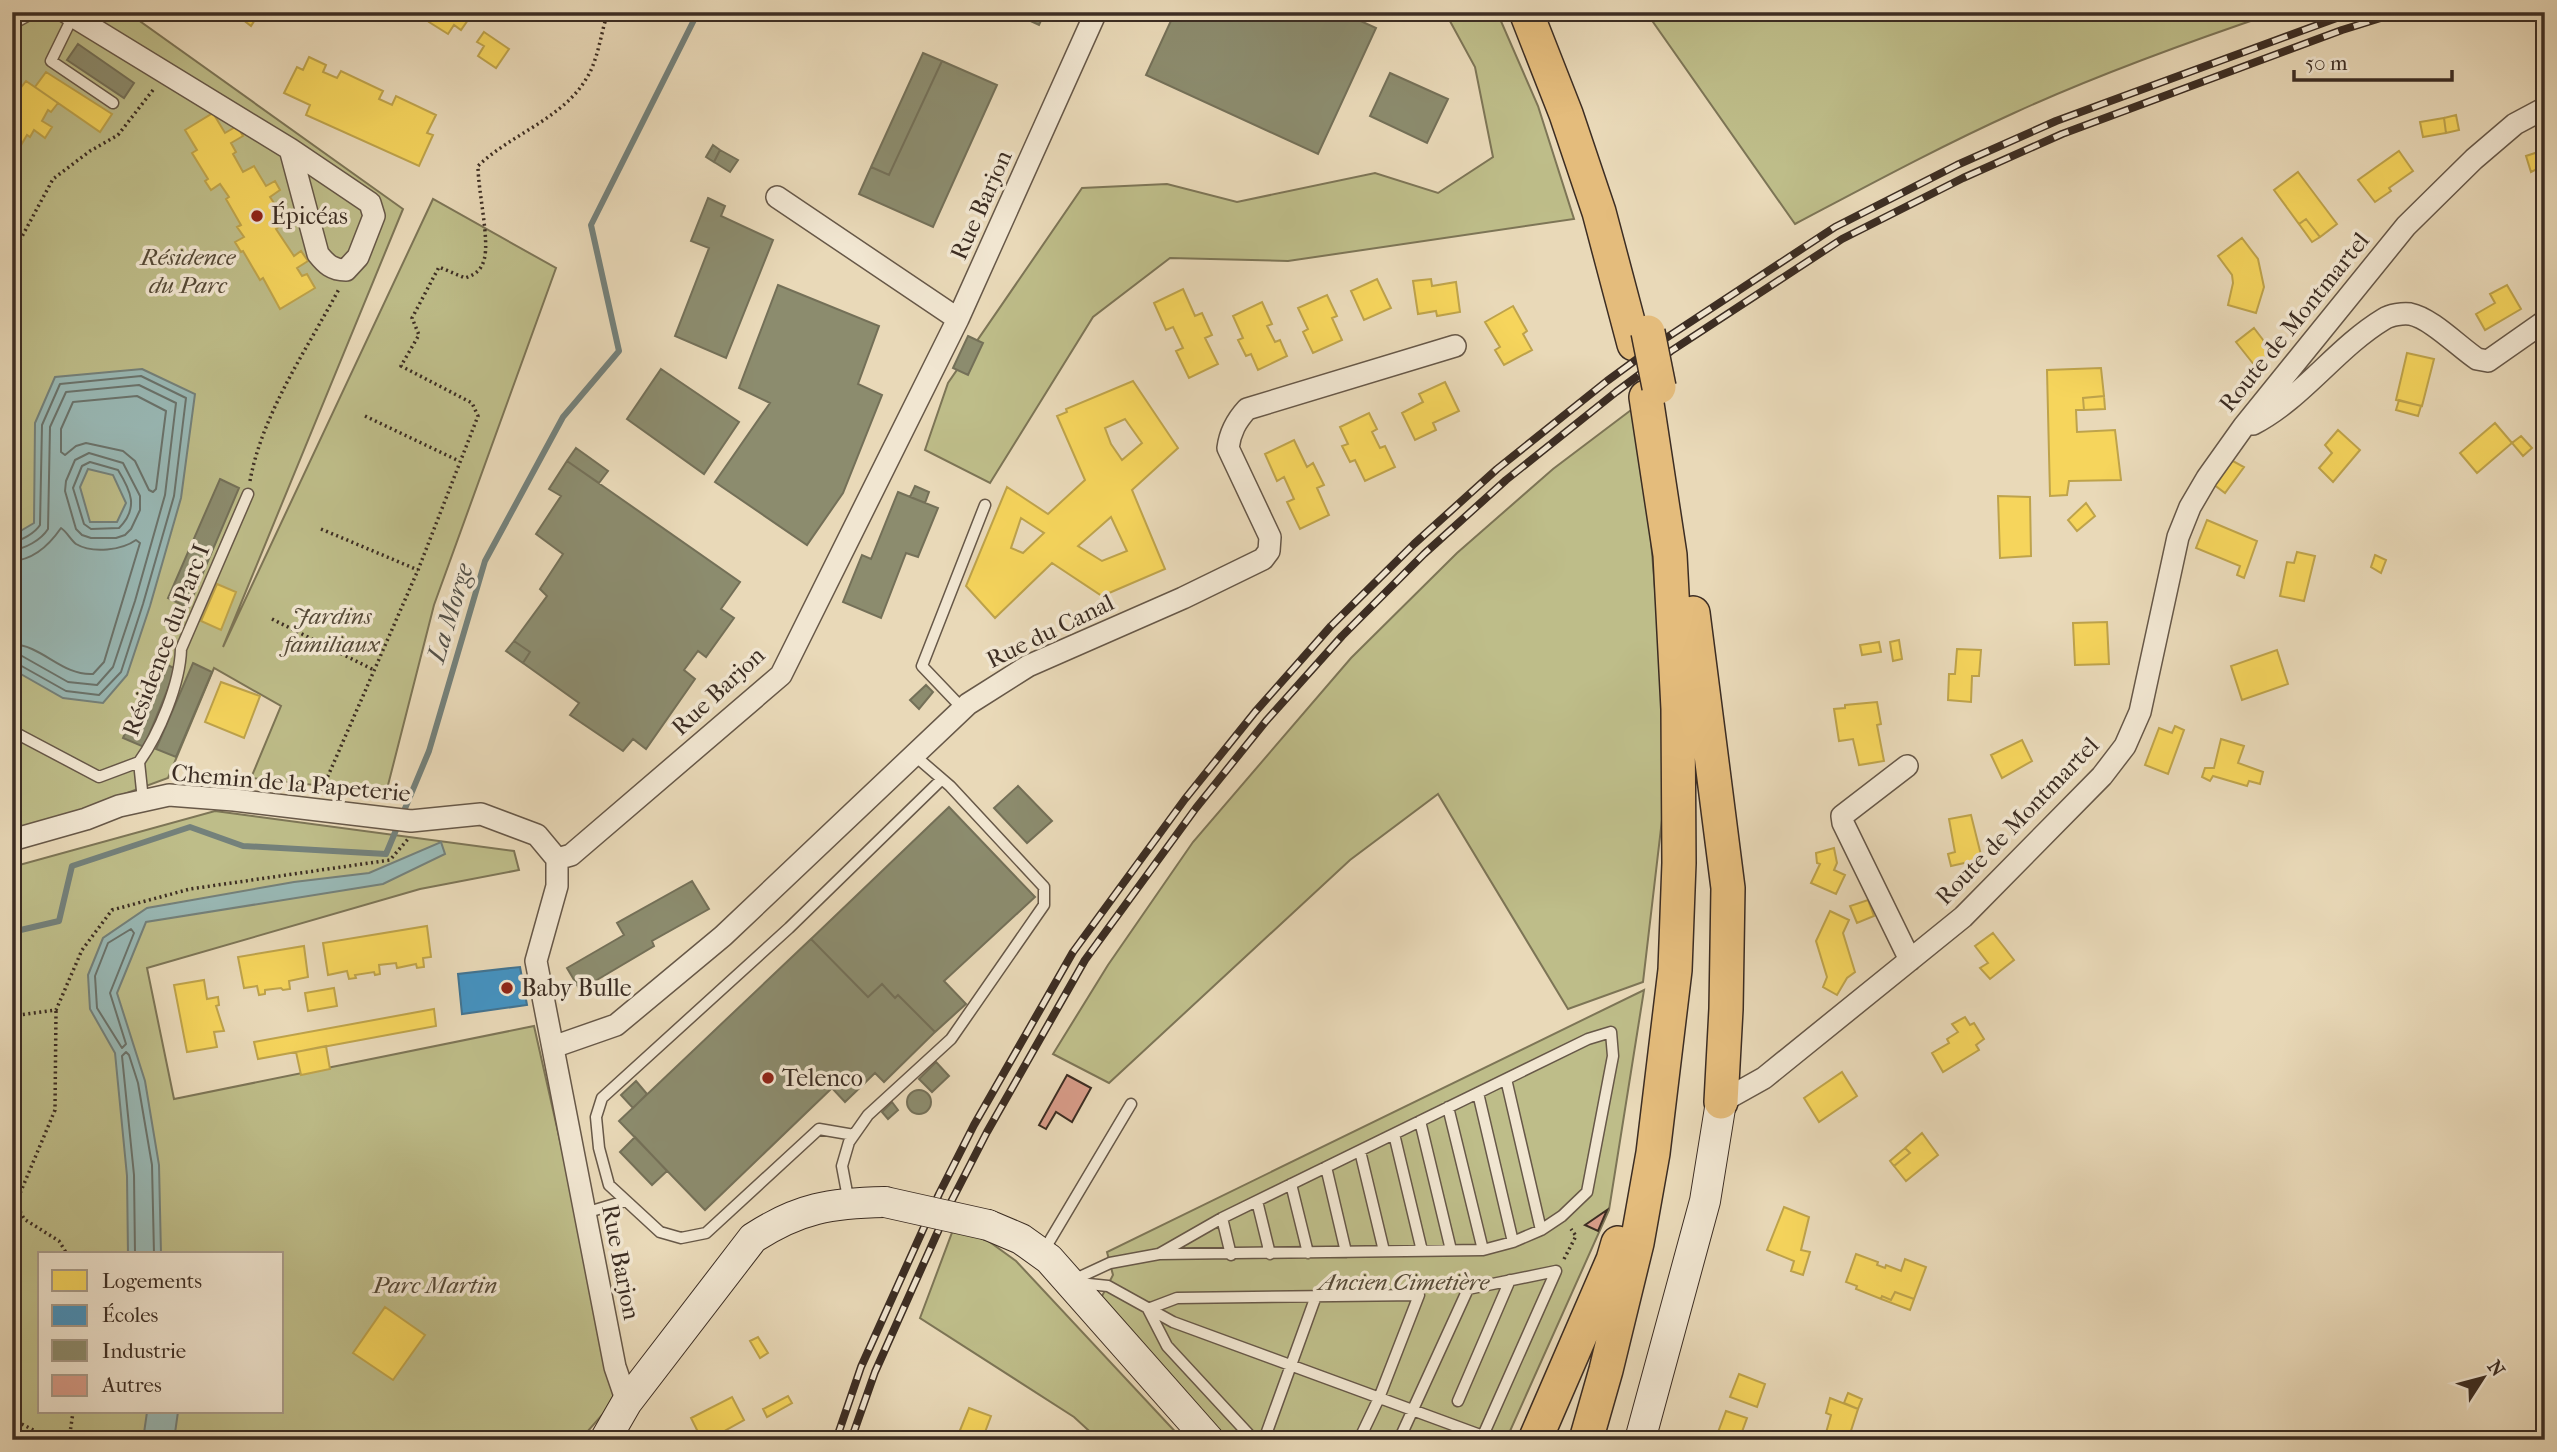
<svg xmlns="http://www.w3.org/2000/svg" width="2557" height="1452" viewBox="0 0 2557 1452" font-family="'IM FELL French Canon',serif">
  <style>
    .green { fill: #bebd89; stroke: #7d7556; stroke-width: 2; fill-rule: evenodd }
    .water { fill: #99b9b6; stroke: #74817b; stroke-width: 2; fill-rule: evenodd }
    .homes { fill: #f6d55c; stroke: #bea34b; stroke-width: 2; fill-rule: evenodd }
    .schools { fill: #4393c3; stroke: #417493; stroke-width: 2 }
    .industry { fill: #8c8c6e; stroke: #747058; stroke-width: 2 }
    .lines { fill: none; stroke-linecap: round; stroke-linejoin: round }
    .shore { stroke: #6a736c; stroke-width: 2 }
    .stream { stroke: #74817b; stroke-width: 6 }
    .building { fill: #d89c89; stroke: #3c2d23; stroke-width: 2 }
    .lane-casing { stroke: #675848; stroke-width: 13 }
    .street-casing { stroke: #675848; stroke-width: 24 }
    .secondary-casing { stroke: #3c2d23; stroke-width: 32 }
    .primary-casing { stroke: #3c2d23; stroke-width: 36 }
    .path { stroke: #3c2d23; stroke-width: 3.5; stroke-dasharray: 2 3.5; stroke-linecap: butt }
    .lane { stroke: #f1e6d1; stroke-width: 10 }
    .street { stroke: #f1e6d1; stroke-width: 21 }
    .secondary { stroke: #f1e6d1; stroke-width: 30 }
    .primary { stroke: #e4bc7c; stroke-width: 33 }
    .rail-casing { stroke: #3c2d23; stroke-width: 8 }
    .rail { stroke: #f1e6d1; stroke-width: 5; stroke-dasharray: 16; stroke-linecap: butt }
    .secondary-bridge-casing { stroke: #3c2d23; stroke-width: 32; stroke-linecap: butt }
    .primary-bridge-casing { stroke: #3c2d23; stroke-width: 36; stroke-linecap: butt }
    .secondary-bridge { stroke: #f1e6d1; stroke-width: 30 }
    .primary-bridge { stroke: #e4bc7c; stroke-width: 33 }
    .poi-dot { fill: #8f2418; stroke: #f1e6d1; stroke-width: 2.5 }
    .labels { text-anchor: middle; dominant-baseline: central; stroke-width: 7; stroke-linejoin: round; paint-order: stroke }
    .street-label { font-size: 24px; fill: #3c2d23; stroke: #f1e6d1 }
    .poi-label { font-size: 24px; fill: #3c2d23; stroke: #f1e6d1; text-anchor: start }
    .park-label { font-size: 24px; font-style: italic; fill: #564a37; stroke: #f1e6d1 }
    .water-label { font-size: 26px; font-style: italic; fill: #535048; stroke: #f1e6d1 }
  </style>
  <rect width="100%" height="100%" fill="#e9d9b8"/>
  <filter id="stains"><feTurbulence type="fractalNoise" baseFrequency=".00286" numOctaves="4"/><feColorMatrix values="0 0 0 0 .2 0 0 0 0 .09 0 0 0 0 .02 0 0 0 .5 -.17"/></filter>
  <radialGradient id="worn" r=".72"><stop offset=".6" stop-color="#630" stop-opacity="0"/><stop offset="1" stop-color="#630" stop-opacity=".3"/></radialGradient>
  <path class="green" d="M12,12H127L403,209L223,647L433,199L556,268L434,605L386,793L251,778L281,706L214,668L168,778L34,827L12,831Z
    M1445,12H1497L1538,106L1574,219L1288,261L1170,258L1093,317L990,483L925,450L948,383L1082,188L1167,184L1237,202L1375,173L1438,193L1493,157L1475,67Z
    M1646,12H2277C2188,42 2099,74 2014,113C1939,147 1867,186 1795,224Z
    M1635,407L1648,504L1669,760L1643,982L1568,1009L1438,794L1350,860L1109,1083L1053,1054L1108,965L1193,842L1351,658L1457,553L1553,469Z
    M215,811L514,851L519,870L420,889L147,968L174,1099L534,1026L618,1397L580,1440H12V867ZM40,1254H282V1412H40Z
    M1644,990L1609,1210L1506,1440H1228L1101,1298L1113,1275L1107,1252Z
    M953,1230L980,1235L1016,1261L1183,1440H1099L1074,1417L920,1318Z"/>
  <path class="water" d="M142,369L195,394L181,498L150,606L127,675L103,703L63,698L12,669V536L34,523L35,423L55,377ZM88,469L113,475L126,503L117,522H90L80,487Z
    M441,842L445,854L383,884L146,922L117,993L145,1081L159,1165L161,1254H128L127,1176L115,1053L90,1009L88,975L103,938L147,908L294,882L369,873Z
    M147,1412H178L174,1440H143Z"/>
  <path class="homes" d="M233,12H260L251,26Z
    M457,12L468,20L461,30L454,25L448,34L429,22L436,12Z
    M484,32L509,49L496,68L478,56L484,46L477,42Z
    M309,57L326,65L323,72L337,78L341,71L383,91L379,99L392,105L396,96L436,115L427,133L433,135L419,166L306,115L310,105L284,93L297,67L303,70Z
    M46,72L112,114L100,132L35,87Z
    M26,81L58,103L51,112L48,110L42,121L52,127L45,138L34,130L30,137L27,135L17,152L12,153V99Z
    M213,113L225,133L237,126L243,136L231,143L236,152L233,154L243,172L254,166L266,186L275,181L280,190L270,197L276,206L274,208L283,224L276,229L294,256L301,251L308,261L297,268L302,276L307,274L315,288L280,309L263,278L260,280L243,251L241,252L235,242L244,237L237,227L241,225L226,199L229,197L220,184L211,190L205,181L208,179L192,153L197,150L185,130Z
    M2456,115L2459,130L2446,133L2444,118Z
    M2444,118L2446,133L2423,137L2420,122Z
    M2399,151L2413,171L2389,188L2391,191L2375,202L2358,180Z
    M2541,151L2545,165L2531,172L2526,156Z
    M2298,172L2337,224L2320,237L2306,219L2299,224L2274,190Z
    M2306,219L2320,237L2312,242L2299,224Z
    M2242,238L2258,259L2264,287L2256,313L2228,305L2233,283L2232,275L2218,256Z
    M1377,279L1391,308L1364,320L1351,291Z
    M1431,279L1432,286L1456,282L1460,312L1437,316L1436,311L1418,314L1413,281Z
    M2507,285L2521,309L2485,330L2476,314L2495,303L2490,294Z
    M1183,289L1195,316L1202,313L1212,335L1205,338L1218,364L1189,378L1176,351L1183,348L1173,327L1166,330L1154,303Z
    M1327,295L1337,316L1332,318L1342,340L1313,353L1303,332L1308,329L1298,308Z
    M1262,302L1272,324L1267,326L1275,342L1280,340L1287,356L1258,370L1251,354L1246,356L1238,340L1243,338L1233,316Z
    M1513,306L1527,331L1523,334L1532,350L1504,365L1495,350L1500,347L1485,322Z
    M2254,328L2273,353L2255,366L2236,342Z
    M2407,353L2434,359L2422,406L2396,400Z
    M2101,368L2104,396L2083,398L2084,410H2076L2077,432L2115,430L2121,480L2069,481L2067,495L2050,496L2047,370Z
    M1133,381L1178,448L1132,490L1165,569L1102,596L1052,563L995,618L966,586L1007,487L1048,514L1085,480L1057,416L1067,412L1066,409ZM1125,419L1142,443L1122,460L1111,444L1105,428ZM1111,517L1127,551L1102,561L1078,546ZM1021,518L1044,533L1023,553L1011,548Z
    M1445,382L1459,411L1433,423L1436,430L1415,440L1402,413L1423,402L1419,394Z
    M2104,396L2105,409L2084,410L2083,398Z
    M2399,400L2421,406L2418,416L2396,410Z
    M1369,413L1377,429L1372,432L1380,448L1385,446L1395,467L1365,481L1355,460L1350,462L1342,446L1348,444L1340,427Z
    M2495,423L2512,443L2477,473L2460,453Z
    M2338,430L2360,450L2333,482L2319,468L2332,453L2325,445Z
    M2521,436L2532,448L2523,456L2512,443Z
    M1294,440L1307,467L1313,463L1324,485L1317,488L1329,515L1300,529L1287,502L1294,499L1284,477L1277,481L1265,454Z
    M2231,460L2244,467L2225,493L2213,484Z
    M1998,496L2030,497L2031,556L2000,558Z
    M2086,503L2095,516L2077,531L2068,520Z
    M2207,520L2257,541L2244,578L2237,575L2240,566L2196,548Z
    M2297,552L2315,556L2304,601L2280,596L2287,562L2294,563Z
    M2375,555L2386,560L2381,573L2371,567Z
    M217,584L236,592L221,630L201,621Z
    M2107,622L2109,664L2075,665L2073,623Z
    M1899,640L1902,659L1893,661L1890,642Z
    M1879,642L1881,652L1862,655L1860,645Z
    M1957,649L1981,650L1979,676H1972L1971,702L1948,700L1949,674H1955Z
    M2277,650L2288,684L2242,700L2231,666Z
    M221,682L260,696L244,738L205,722Z
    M1877,702L1881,724L1877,725L1884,761L1859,765L1853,739L1839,741L1834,709L1845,708V705Z
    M2175,726L2184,730L2168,774L2145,765L2159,728L2172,733Z
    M2221,739L2244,746L2238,763L2263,772L2260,784L2249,781L2247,786L2213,776L2210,781L2202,777L2205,768H2214Z
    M2022,740L2032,761L2002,778L1991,755Z
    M1971,815L1982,859L1951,866L1948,854L1955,852L1949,819Z
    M1834,848L1837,863L1834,870L1845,875L1836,894L1811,883L1820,864L1817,863L1816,853Z
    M1868,900L1874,916L1857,923L1850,906Z
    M1830,911L1849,920L1843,933L1855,972L1847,978L1837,995L1823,987L1827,977L1816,941Z
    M427,926L431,957L423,958L424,967L417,968L416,964L397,968L396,963L379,965L380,974L375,975L374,972L355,975L356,978L349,979L347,971L328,975L323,943Z
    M1993,933L2014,960L1990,979L1980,968L1988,963L1975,946Z
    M304,946L308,977L289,981L290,989L283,990L281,988L265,990V994L259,995L257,986L244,988L238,957Z
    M204,980L207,999L218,997L219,1005L216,1006L224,1031L214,1032L217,1047L187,1052L174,985Z
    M334,988L337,1006L308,1011L305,993Z
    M434,1009L436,1026L258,1059L254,1042Z
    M1965,1017L1970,1025L1974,1023L1984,1039L1976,1045L1979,1050L1943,1072L1932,1053L1949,1043L1947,1039L1958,1032L1952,1024Z
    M326,1046L330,1069L301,1075L296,1052Z
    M1842,1072L1857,1096L1819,1122L1804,1098Z
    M1922,1133L1938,1155L1906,1181L1894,1166L1910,1153L1905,1148Z
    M1905,1148L1910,1153L1894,1166L1890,1161Z
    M1784,1207L1809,1217L1801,1250L1810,1252L1803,1275L1791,1271L1794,1261L1767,1250Z
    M1856,1254L1878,1262L1877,1265L1885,1268L1886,1265L1901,1271L1905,1259L1926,1267L1914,1299L1895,1292L1891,1300L1882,1296L1881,1299L1856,1289L1857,1286L1846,1282Z
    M1895,1292L1914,1299L1910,1310L1881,1299L1882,1296L1891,1300Z
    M385,1307L425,1335L393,1380L353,1353Z
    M758,1337L768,1353L760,1358L750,1341Z
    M1739,1374L1765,1384L1757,1407L1730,1397Z
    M1848,1393L1862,1399L1858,1409L1844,1403Z
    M788,1396L792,1403L767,1417L763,1409Z
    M732,1397L744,1420L708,1440H702L691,1418Z
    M1830,1398L1858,1409L1848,1440H1824L1831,1415L1826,1413Z
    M969,1408L991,1416L984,1435L996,1440H956Z
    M1726,1411L1747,1418L1739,1440H1715Z"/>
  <path class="schools" d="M520,967L527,1005L462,1014L458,974Z"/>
  <path class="industry" d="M1011,12H1045L1039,25Z
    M1175,12H1341L1376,28L1318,154L1146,75Z
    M78,44L134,83L124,98L67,60Z
    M923,53L942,61L889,175L871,167Z
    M942,61L997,85L933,227L859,194L871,167L889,175Z
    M1390,73L1448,99L1427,143L1370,116Z
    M713,145L720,150L714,162L706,157Z
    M720,150L738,160L730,172L714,162Z
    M708,198L725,206L721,216L773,240L726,358L675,336L709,248L691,241Z
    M778,285L879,326L858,384L882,395L843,493L807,545L715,482L770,403L739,388Z
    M968,336L983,343L968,375L953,368Z
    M661,369L739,422L704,474L627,419Z
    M576,448L608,471L599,483L567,461Z
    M567,461L740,582L721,609L734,618L706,657L698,651L684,670L695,679L646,749L633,739L623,751L570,715L579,703L523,663L530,652L514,641L547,596L540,589L563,554L536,534L561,496L549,489Z
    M220,479L239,488L188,608L168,598Z
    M915,486L929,492L925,503L910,497Z
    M898,492L938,508L918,557L906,553L881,618L843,602L862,555L871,559Z
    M514,641L530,652L523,663L506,651Z
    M157,660L176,669L144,747L123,738Z
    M193,663L212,672L176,757L156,749Z
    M926,685L933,692L919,709L910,700Z
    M1018,786L1052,821L1027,843L994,808Z
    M949,807L1035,897L944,981L966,1004L935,1032L898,995L895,998L882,984L868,997L811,939Z
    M692,881L709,909L652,941L654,946L580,990L567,968L624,935L617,923Z
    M811,939L868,997L882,984L895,998L898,995L935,1032L884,1082L875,1073L845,1102L832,1088L705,1210L619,1121Z
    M936,1062L949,1076L932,1092L919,1079Z
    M636,1081L647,1094L633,1108L621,1095Z
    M907 1102a12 12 0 1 1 24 0a12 12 0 1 1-24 0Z
    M892,1102L898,1110L888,1119L882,1112Z
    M635,1137L667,1171L652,1185L620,1152Z"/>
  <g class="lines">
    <path class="shore" d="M137,396L166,411L156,489L153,492L149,490L135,461L123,451L86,443L76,446L65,455L61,452V429L73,402Z
      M89,453L123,463L140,496V510L131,529L125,535L116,538H91L82,535L76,529L65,491L66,481L75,460Z
      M90,462L118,470C131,491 139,508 119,528L91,529L84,524L73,488L82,466Z
      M12,542C21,541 35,533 40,525L42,425L60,384L141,376L186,398L174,496L143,604L121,672L99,695L66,691L18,664L12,663
      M12,550C25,549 41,540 48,529L50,427L66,392L139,385L176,403L165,495L135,601L113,667L97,685L68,682L22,656L12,654
      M12,561C34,560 50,544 61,528C67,532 70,539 76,544C93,554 122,550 136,540L140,543L104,662L93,674C62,676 42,645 12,644
      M131,929L134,933L110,993L126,1044L122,1048L97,1008L95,976L108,943Z
      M135,1254L134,1175L122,1056L126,1052L129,1055L138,1083L152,1165L154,1254"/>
    <path class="stream" d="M12,932L59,921L72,866L190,827L243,846L386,854L429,751L485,561L563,417L619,351L591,225L698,12"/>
  </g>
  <path class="building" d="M1067,1075L1091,1088L1072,1122L1056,1112L1046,1129L1039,1125Z
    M1607,1210L1598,1231L1585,1225Z"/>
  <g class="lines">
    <g class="lane-casing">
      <path id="lane" d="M73,16L51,61L113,103
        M963,709L922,666L985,505
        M12,731L99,777L139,762L143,800
        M139,762C159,734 180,684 181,649L248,494
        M1506,1079L1541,1230
        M1478,1093L1513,1242
        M1448,1107L1483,1250
        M1420,1121L1451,1250
        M1394,1134L1422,1251
        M854,1135L819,1129L706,1233L681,1238L660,1232L609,1185L599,1148L596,1117L602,1098L789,928L942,779
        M1360,1151L1384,1251
        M1326,1167L1346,1252
        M1291,1184L1308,1253
        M1257,1201L1270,1254
        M849,1203L842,1166L849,1142L868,1115L951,1039L1044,905V887L950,786L914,755
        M585,1213L625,1201
        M1222,1218L1231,1255
        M1043,1252L1131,1104
        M1159,1254L1483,1250L1513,1242L1541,1230L1562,1216L1587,1192L1613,1056L1611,1032L1588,1039L1222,1218L1159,1254L1110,1263L1069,1282L1108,1286L1173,1322L1483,1436
        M1458,1401L1510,1280
        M1254,1440L1167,1346L1148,1309L1177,1298L1419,1295L1379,1398L1359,1440
        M1264,1440L1316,1296
        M1399,1440L1468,1289L1556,1271L1481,1440"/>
    </g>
    <g class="street-casing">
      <path id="street" d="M66,12L290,149L370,203L374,216L358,257L346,270C332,270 326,264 318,254L290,149
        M12,18L23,12
        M777,197L958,319
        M2253,424C2303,398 2336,348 2384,319C2390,315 2403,313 2410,314C2431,318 2459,347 2477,359L2488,361L2545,321
        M1907,766L1842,816L1843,823L1910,960
        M12,840L86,819L119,806L169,795L234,800L411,821L481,814L537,835L557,859
        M557,859L571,855L781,675L958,319L1096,12
        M557,859V886L536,961L615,1367L627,1402
        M553,1047L616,1025L723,936L968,704L1028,666L1183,598L1263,559L1269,551L1270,537L1228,448C1230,432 1236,421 1247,409L1455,346
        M1721,1102L1764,1078L1963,917L2102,776L2125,746L2140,712L2178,537L2190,507L2207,478L2244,426L2406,226L2474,159L2515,124L2545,108"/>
    </g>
    <g class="secondary-casing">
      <path id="secondary" d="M988,1225L1021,1239L1049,1259L1209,1440
        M605,1440L627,1402L753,1238C799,1208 831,1203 885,1202
        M1640,1440L1705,1201L1721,1102"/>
    </g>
    <g class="primary-casing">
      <path id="primary" d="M1526,12L1566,114L1599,212L1634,344
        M1693,613L1728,888L1726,1009L1721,1102
        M1535,1440L1613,1260L1618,1243
        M1586,1440L1606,1370L1637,1243L1653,1153L1675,970L1679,863L1678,709L1670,555L1646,397"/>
    </g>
    <path class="path" d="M12,255L53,179L90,151L118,135L153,90
      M365,416L459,461
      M250,481C262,414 307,349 339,289
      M321,529L418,570
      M272,619L374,670
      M321,792L418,570L478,416L472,403L401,366L419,335L412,318L439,267L465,278C474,275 481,271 484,260C490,241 478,191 478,166C512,133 566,118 589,74C599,55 601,32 608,12
      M56,1011L55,1110L16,1203L24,1219L59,1241L67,1254
      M12,1016L56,1010L82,950L112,910L190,889L390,860L408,839
      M1564,1259L1576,1236L1571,1229
      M12,1419L43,1435L48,1440
      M69,1440L73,1412"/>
    <use href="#lane" class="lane"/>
    <use href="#street" class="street"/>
    <use href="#secondary" class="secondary"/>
    <use href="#primary" class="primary"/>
    <g class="rail-casing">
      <path id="rail" d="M836,1440L861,1367L939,1194L974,1125L1073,952L1185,799L1255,712L1331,626L1414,544L1497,469L1607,381L1663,340L1835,227L1957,165L2056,121L2353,12
        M851,1440L875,1372L952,1200L987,1132L1085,960L1196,808L1266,721L1342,636L1424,554L1506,480L1616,392L1671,351L1842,239L1963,178L2062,134L2342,30L2400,12"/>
    </g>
    <use href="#rail" class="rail"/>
    <g class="secondary-bridge-casing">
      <path id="secondary-bridge" d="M885,1202L988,1225"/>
    </g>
    <g class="primary-bridge-casing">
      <path id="primary-bridge" d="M1648,332L1659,387"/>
    </g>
    <use href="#secondary-bridge" class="secondary-bridge"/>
    <use href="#primary-bridge" class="primary-bridge"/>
  </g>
  <g class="poi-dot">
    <circle cx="257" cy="216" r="7"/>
    <circle cx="507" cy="988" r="7"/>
    <circle cx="768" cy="1078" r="7"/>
  </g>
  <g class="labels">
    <g class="street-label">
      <text transform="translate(981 205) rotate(-66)">Rue Barjon</text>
      <text transform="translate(2294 322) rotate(-51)">Route de Montmartel</text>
      <text transform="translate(1050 631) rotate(-26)">Rue du Canal</text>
      <text transform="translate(166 640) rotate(-69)">Résidence du Parc I</text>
      <text transform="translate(718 691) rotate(-43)">Rue Barjon</text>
      <text transform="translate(291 783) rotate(5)">Chemin de la Papeterie</text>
      <text transform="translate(2017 821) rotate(-46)">Route de Montmartel</text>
      <text transform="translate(621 1262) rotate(79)">Rue Barjon</text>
    </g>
    <g class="poi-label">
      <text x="271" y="216">Épicéas</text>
      <text x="521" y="988">Baby Bulle</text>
      <text x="782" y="1078">Telenco</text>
    </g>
    <g class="park-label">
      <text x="188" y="257">Résidence<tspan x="188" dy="28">du Parc</tspan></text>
      <text x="332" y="616">Jardins<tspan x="332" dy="28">familiaux</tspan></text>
      <text x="1404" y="1282">Ancien Cimetière</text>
      <text x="435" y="1285">Parc Martin</text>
    </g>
    <g class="water-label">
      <text transform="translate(450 613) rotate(-73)">La Morge</text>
    </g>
  </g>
  <rect width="2557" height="1452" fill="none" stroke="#e9d9b8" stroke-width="42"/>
  <rect x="14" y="14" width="2529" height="1424" fill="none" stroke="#3c2d23" stroke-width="3.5"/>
  <rect x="21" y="21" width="2515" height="1410" fill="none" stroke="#3c2d23" stroke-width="2"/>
  <rect x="38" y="1252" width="245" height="161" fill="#f1e6d1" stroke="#a99c8b" stroke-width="2"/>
  <rect x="52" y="1270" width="35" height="21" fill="#f6d55c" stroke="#a99c8b" stroke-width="2"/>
  <text x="102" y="1288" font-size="21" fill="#3c2d23">Logements</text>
  <rect x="52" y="1305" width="35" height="21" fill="#4393c3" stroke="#a99c8b" stroke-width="2"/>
  <text x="102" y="1322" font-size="21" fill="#3c2d23">Écoles</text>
  <rect x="52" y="1340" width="35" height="21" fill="#8c8c6e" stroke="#a99c8b" stroke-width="2"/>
  <text x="102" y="1358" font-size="21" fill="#3c2d23">Industrie</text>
  <rect x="52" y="1375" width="35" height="21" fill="#d89c89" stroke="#a99c8b" stroke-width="2"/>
  <text x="102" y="1392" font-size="21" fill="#3c2d23">Autres</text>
  <g transform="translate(2483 1378) rotate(54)" stroke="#f1e6d1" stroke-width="5" paint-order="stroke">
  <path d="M0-5L12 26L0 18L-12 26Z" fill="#3c2d23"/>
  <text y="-10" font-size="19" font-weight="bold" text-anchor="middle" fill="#3c2d23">N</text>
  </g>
  <path d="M2294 70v10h158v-10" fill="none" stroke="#3c2d23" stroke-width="3.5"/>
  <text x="2305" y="70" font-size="21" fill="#3c2d23" stroke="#f1e6d1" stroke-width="5" paint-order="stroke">50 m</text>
  <rect width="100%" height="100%" filter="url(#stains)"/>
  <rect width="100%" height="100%" fill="url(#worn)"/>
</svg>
